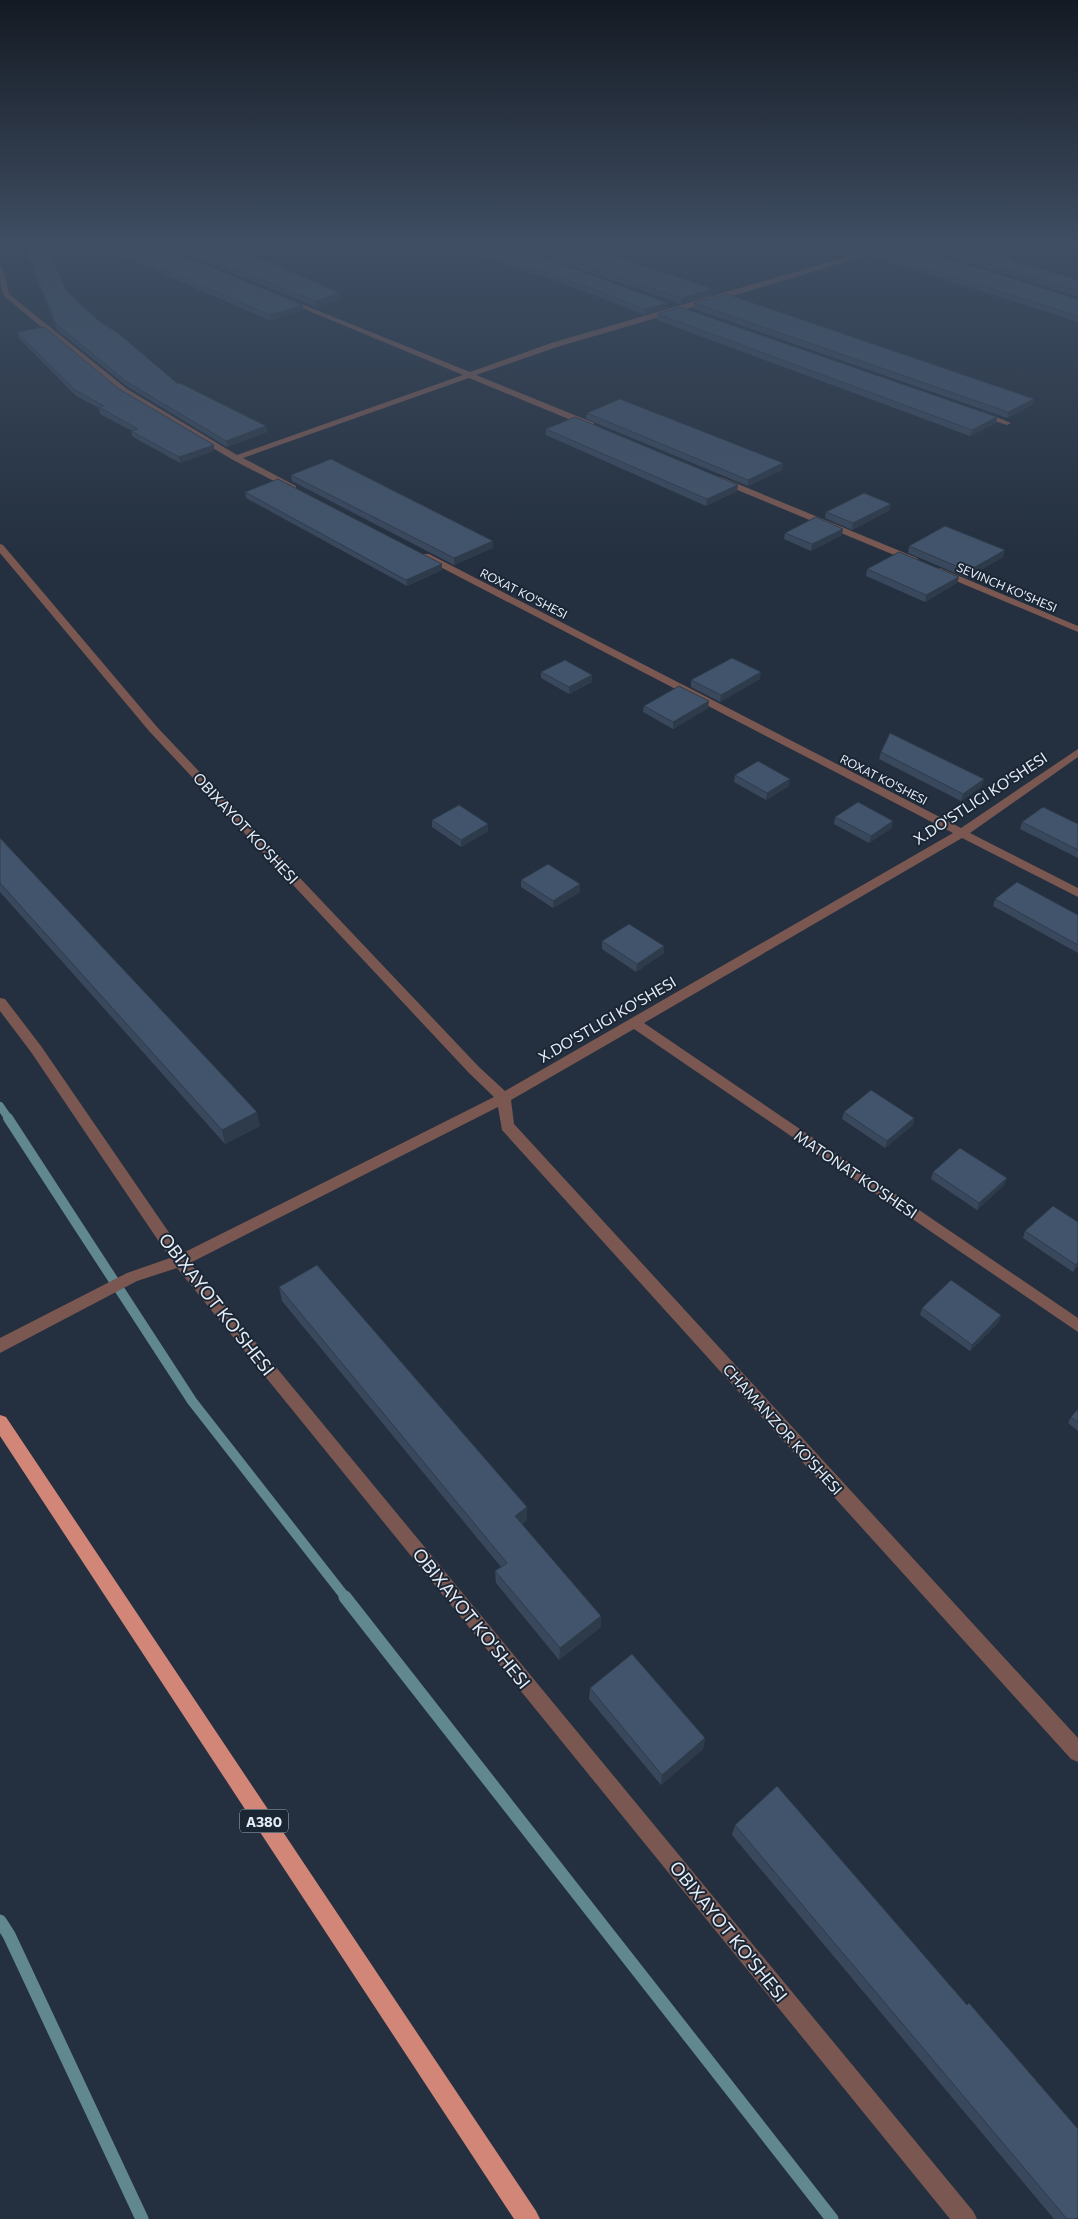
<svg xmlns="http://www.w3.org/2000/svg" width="1078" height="2219" viewBox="0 0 1078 2219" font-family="Commissioner,sans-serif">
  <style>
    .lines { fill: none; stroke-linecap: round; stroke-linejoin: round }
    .stream-far3 { stroke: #61878f; stroke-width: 4.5 }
    .stream-far2 { stroke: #61878f; stroke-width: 8 }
    .stream-far1 { stroke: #61878f; stroke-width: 10 }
    .stream { stroke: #61878f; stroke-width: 13 }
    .minor { fill: #7a5851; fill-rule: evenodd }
    .trunk { fill: #d18677; fill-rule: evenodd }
    .wall { fill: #39485c }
    .shaded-wall { fill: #2e3b4b }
    .building { fill: #42546b; stroke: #2e3b4b }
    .labels { text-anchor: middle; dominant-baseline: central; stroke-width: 4; stroke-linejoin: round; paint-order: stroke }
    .far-street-label { font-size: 12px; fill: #e4ecf6; stroke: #1b2635 }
    .shield { fill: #1b2635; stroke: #a8b1bc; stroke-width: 1 }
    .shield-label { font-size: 14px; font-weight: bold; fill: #e4ecf6 }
    .street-label { font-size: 15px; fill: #e4ecf6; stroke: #1b2635 }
    .near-street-label { font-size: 18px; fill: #e4ecf6; stroke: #1b2635 }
  </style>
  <rect width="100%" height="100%" fill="#24303f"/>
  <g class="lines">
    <path class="stream-far3" d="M1075,244L1078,245"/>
    <path class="stream-far2" d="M0,1106L9,1119"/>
    <path class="stream-far1" d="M8,1118L192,1401L346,1598"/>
    <path class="stream" d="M345,1597L832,2219
      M0,1921L9,1935L142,2219"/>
    <path class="minor" d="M891,244H901L800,276L557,347L476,375L594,423V427H588L469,378L243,458L296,486V490L293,491L233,460L121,393L4,296L0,283V265L3,267L9,294L127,389L237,455L463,375L285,301V299H289L470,372L551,343Z
      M976,411H982L1011,423L1007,425L976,415Z
      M721,477L917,558L919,560L911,562L718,482L717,480Z
      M0,544L3,545L157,727L479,1067L505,1091L953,833L423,558V554H429L961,828L1078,749V757L970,833L1078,888V897L962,838L644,1023L1078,1318V1332L634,1029L511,1100L514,1124L1078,1738V1762L1071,1759L502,1130L498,1107L190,1263L973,2211L977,2219H950L177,1268L137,1281L0,1353V1338L127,1273L170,1258L31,1052L0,1011V998L5,999L41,1046L183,1253L494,1097L469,1073L149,731L0,553Z
      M940,568L1078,626V632L937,573V569Z"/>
    <path class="trunk" d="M0,1415L6,1417L536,2211L540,2219H514L0,1436Z"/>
  </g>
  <path class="wall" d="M23,244H46L67,292L99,321L178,384L266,426L267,432L227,447L128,387L57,330Z
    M95,244H155L303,310L271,321Z
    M162,244H227L340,299L316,307Z
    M448,244H507L668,303V309L645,315L557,281L521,270Z
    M508,244H580L713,289V295L681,304Z
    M830,244H884L857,252Z
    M910,244H964L1015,258L1014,261L1078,280V297Z
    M871,251L1078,299V322L870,256Z
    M694,303L1034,399L1032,405L1007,418L694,309Z
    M658,314L997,417L996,423L970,436L657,320Z
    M17,332L119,389L214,445V451L180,463L133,437L131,431H132L100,414L99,408L76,396L19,338Z
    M587,413L782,470L748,486L586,419Z
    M546,429L737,491L706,506L546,435Z
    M291,475L493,541V548L454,565L292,481Z
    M245,492L442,564V570L407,586L246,498Z
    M890,510L852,530L825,518L826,512Z
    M785,533L842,535L811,551L784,539Z
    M909,546L1003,557L967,578L908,553Z
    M867,569L957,583L925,602L866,576Z
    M541,672L592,675V682L569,694L541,678Z
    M760,679L720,702L691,687V680Z
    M644,706L708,708L673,729L643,712Z
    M881,752L982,786L961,801L879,759Z
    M735,775L789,786L766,800L734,782Z
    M835,817L892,828L869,843L834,824Z
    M432,820L488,831L461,847L432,827Z
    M1022,822L1078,824V858L1020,829Z
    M0,838L260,1126L225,1144L0,892Z
    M521,880L580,892L553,908L521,887Z
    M995,899L1078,915V953L993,906Z
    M602,941L664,953L636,972L602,949Z
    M844,1112L914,1118L913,1125L885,1148L842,1119Z
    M933,1172L1007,1178L1004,1185L977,1210L931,1179Z
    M1025,1231L1078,1266L1073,1272L1023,1238Z
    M279,1287L527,1507V1520L522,1524L601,1616V1627L559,1660L496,1583L495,1571L501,1567L282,1301Z
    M922,1308L999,1322L970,1351L920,1315Z
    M1078,1409V1431L1068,1423L1071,1417Z
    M590,1688L705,1738L703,1749L661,1785L589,1699Z
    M735,1825L967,2005L1076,2219H1054L732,1835Z"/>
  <path class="shaded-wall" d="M867,244H884L857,252L858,247Z
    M713,289V295L681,304V298Z
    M340,293V299L316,307L315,301Z
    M668,303V309L645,315V309Z
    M303,305V310L271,321L270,315Z
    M1034,399L1032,405L1007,418L1008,412Z
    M997,417L996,423L970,436L972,430Z
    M266,426L267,432L227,447L226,441Z
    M214,445V451L180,463L179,457Z
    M783,463L782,470L748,486V480Z
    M738,485L737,491L706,506L707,499Z
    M891,504L890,510L852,530L853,523Z
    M843,529L842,535L811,551L812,544Z
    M493,541V548L454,565V558Z
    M1005,550L1003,557L967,578L968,571Z
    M442,564V570L407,586L406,580Z
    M959,577L957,583L925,602L926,595Z
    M761,672L760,679L720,702L721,695Z
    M592,675V682L569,694V687Z
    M709,701L708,708L673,729V722Z
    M790,779L789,786L766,800L767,793Z
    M984,779L982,786L961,801L963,794Z
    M893,821L892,828L869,843L871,836Z
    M488,824V831L461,847V840Z
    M580,884V892L553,908V901Z
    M664,946V953L636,972L637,964Z
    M257,1112L260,1126L225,1144L222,1130Z
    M914,1118L913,1125L885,1148L887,1141Z
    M1007,1178L1004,1185L977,1210L979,1203Z
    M1078,1262V1266L1073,1272L1076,1265Z
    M1001,1315L999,1322L970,1351L972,1345Z
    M527,1507V1520L515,1528V1516Z
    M601,1616V1627L559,1660L560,1648Z
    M705,1738L703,1749L661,1785L662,1775Z"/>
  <path class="building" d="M24,244H46L67,292L99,321L118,333L178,384L180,383L266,426L226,441L127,382L56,324Z
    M106,244H155L303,305L270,315Z
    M174,244H227L340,293L315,301Z
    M462,244H507L668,303L645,309L557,276L521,265Z
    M523,244H580L713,289L681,298Z
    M849,244H867L858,247Z
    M893,244H903L1078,299V316L871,251Z
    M927,244H964L1015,258L1011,260L1078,280V291Z
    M727,294L1034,399L1008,412L694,303Z
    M680,307L997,417L972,430L658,314Z
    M44,327L119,389L214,445L179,457L131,431L138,429L99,407L104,406L75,390L17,332Z
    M620,399L783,463L748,480L587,413Z
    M575,417L738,485L707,499L546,429Z
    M331,459L493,541L454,558L291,475Z
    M278,479L442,564L406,580L245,492Z
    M864,493L891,504L853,523L826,512Z
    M816,517L843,529L812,544L785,533Z
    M945,526L1005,550L968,571L909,546Z
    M899,552L959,577L926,595L867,569Z
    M732,658L761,672L721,695L691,680Z
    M565,660L592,675L569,687L541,672Z
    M679,686L709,701L673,722L644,706Z
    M890,733L984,779L963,794L881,752Z
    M758,761L790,779L767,793L735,775Z
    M858,802L893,821L871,836L835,817Z
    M459,805L488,824L461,840L432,820Z
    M1043,807L1078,824V850L1022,822Z
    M0,838L257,1112L222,1130L0,883Z
    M548,864L580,884L553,901L521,880Z
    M1017,882L1078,915V945L995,899Z
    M629,924L664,946L637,964L602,941Z
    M871,1090L914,1118L887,1141L844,1112Z
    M960,1148L1007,1178L979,1203L933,1172Z
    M1053,1206L1078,1222V1262L1076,1265L1025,1231Z
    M317,1265L527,1507L515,1516L601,1616L560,1648L495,1571L507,1563L279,1287Z
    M951,1280L1001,1315L972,1345L922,1308Z
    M1078,1409V1422L1071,1417Z
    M632,1654L705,1738L662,1775L590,1688Z
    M777,1786L967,2005L969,2003L1078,2129V2217L1076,2219H1067L735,1825Z"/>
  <linearGradient id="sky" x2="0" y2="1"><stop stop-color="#141a23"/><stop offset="0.44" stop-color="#3f4e63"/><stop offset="1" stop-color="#3f4e63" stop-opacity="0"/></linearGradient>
  <rect width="1078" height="555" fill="url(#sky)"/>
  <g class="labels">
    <g class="far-street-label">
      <text transform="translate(1007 587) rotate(23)">SEVINCH KO'SHESI</text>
      <text transform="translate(524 593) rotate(27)">ROXAT KO'SHESI</text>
      <text transform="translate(884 779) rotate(27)">ROXAT KO'SHESI</text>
    </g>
    <rect class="shield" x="240" y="1809.5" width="48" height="23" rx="4"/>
    <g class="shield-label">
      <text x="264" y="1821">A380</text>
    </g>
    <g class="street-label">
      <text transform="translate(980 798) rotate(-33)">X.DO'STLIGI KO'SHESI</text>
      <text transform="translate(246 828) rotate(47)">OBIXAYOT KO'SHESI</text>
      <text transform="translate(607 1019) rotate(-30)">X.DO'STLIGI KO'SHESI</text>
      <text transform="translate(856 1174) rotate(34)">MATONAT KO'SHESI</text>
      <text transform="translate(783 1429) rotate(48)">CHAMANZOR KO'SHESI</text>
    </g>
    <g class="near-street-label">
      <text transform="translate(217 1304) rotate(52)">OBIXAYOT KO'SHESI</text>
      <text transform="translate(472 1618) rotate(51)">OBIXAYOT KO'SHESI</text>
      <text transform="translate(729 1931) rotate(51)">OBIXAYOT KO'SHESI</text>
    </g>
  </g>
</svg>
